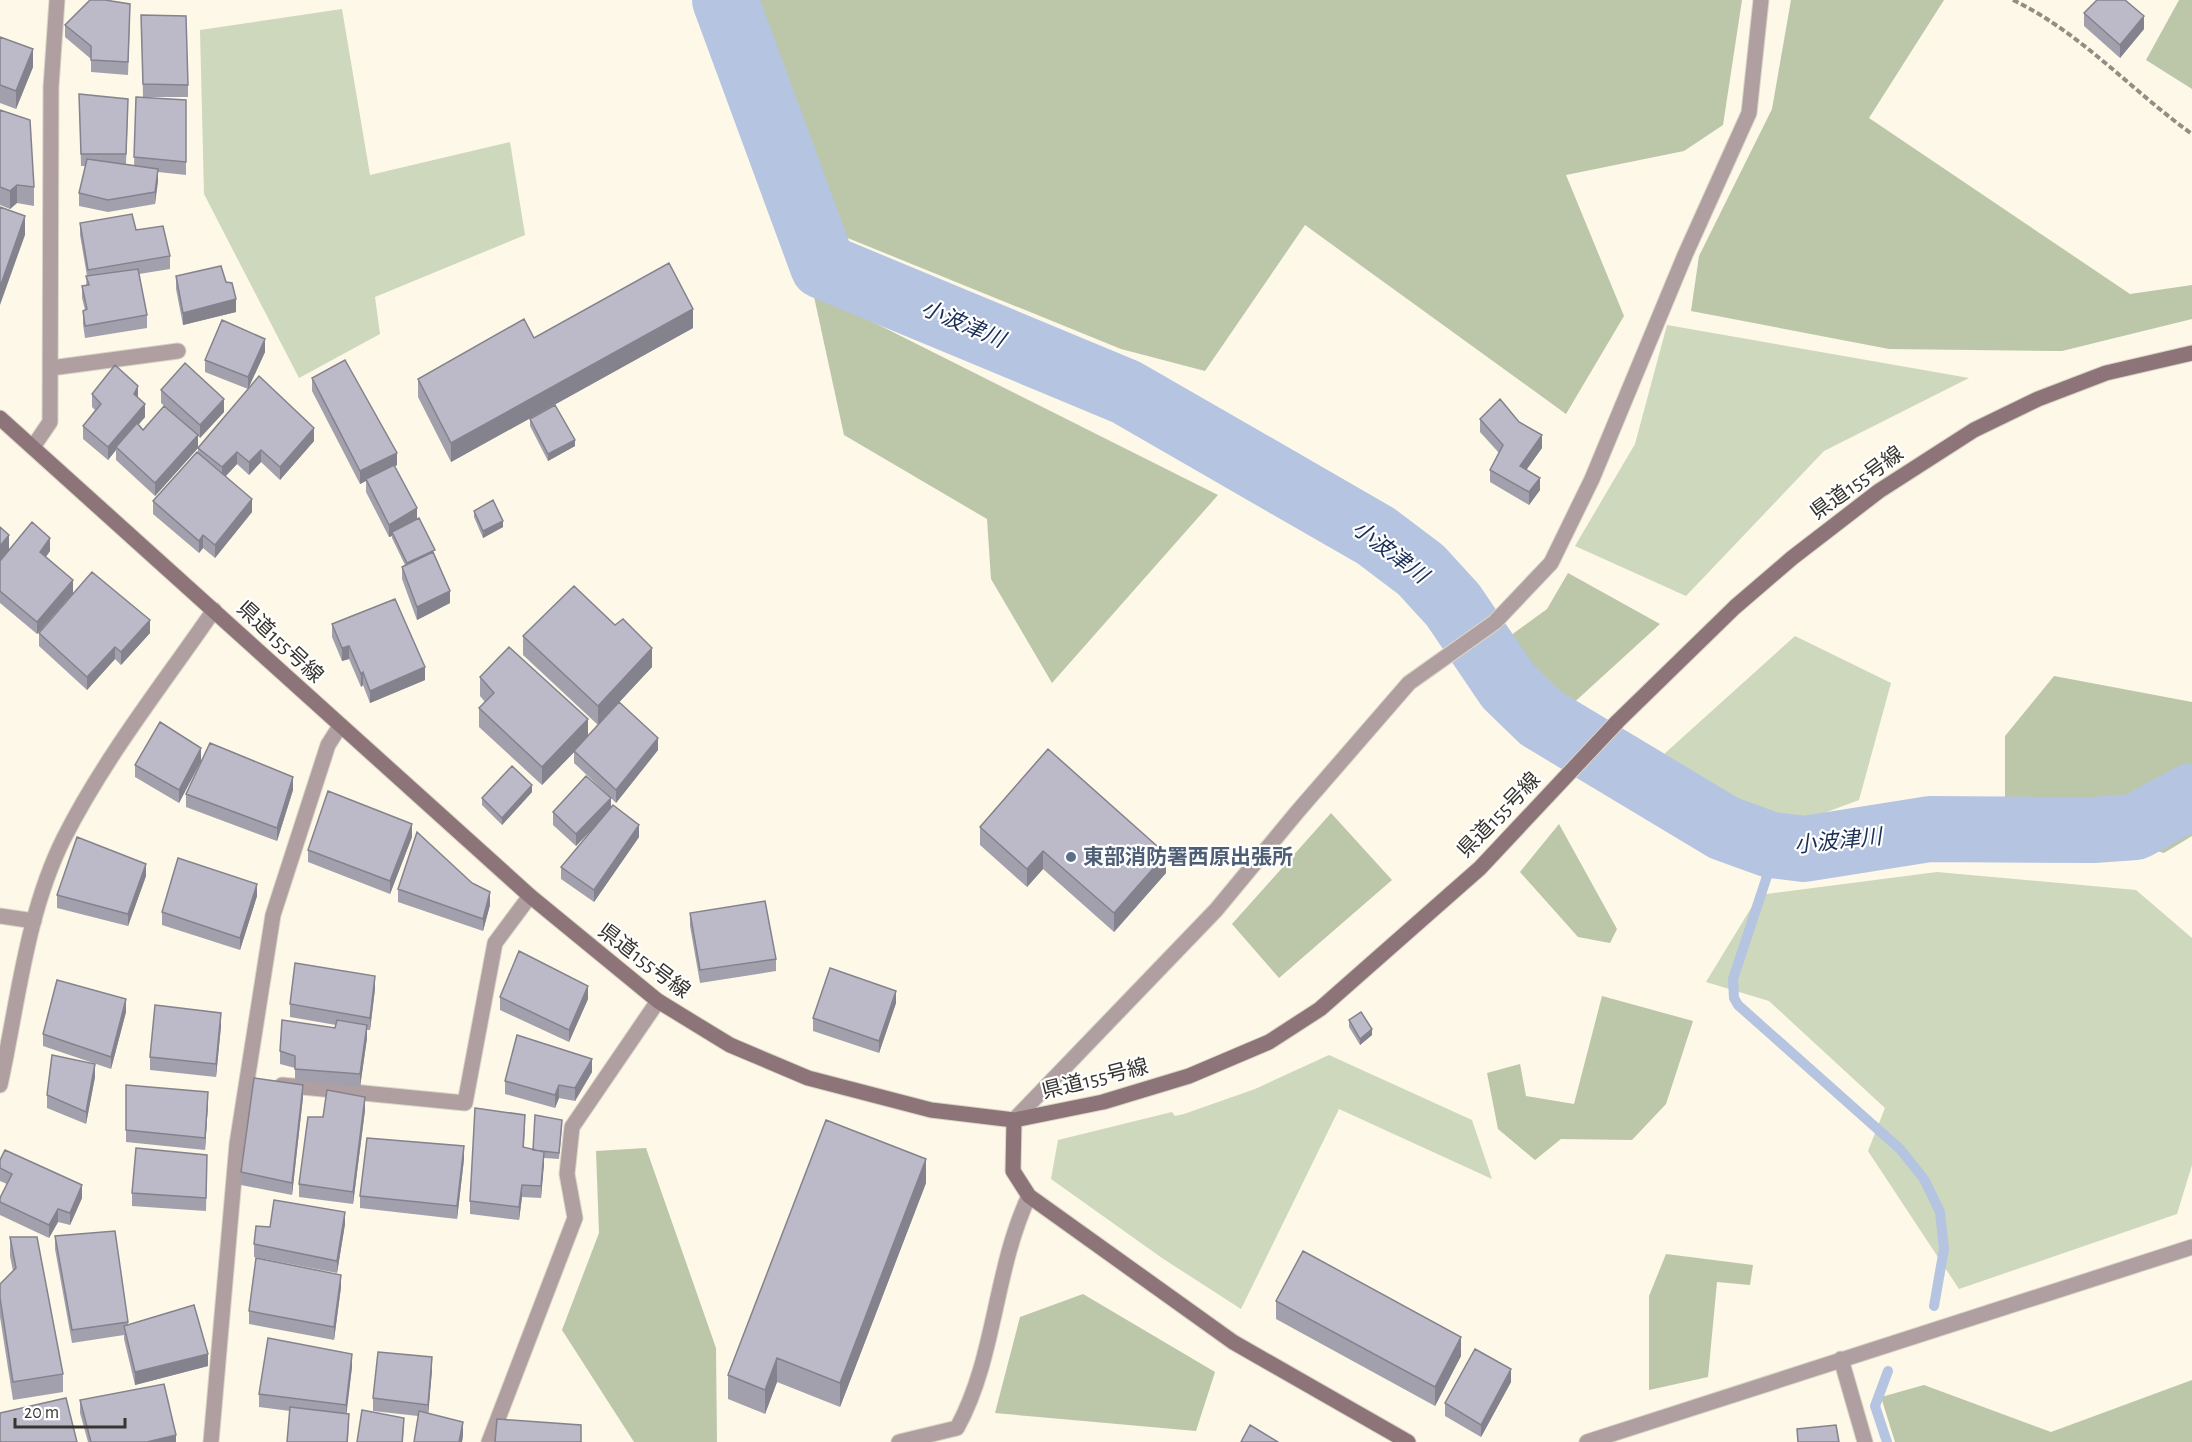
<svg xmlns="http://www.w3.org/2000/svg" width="2192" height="1442" viewBox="0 0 2192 1442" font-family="'Alegreya Sans','Noto Sans JP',sans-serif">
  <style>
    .green { fill: #cdd8bd }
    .forest { fill: #bbc7a8 }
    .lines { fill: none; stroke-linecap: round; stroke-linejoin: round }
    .stream { stroke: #b5c4e1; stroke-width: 10 }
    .river { stroke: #b5c4e1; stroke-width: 66 }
    .lane-casing { stroke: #d9d5c7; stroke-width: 17 }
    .street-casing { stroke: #d9d5c7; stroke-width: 17 }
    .secondary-casing { stroke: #d9d5c7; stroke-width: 17 }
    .path { stroke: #918e83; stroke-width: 4; stroke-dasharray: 6 3; stroke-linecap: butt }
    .lane { stroke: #b09fa1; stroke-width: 15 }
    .street { stroke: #b09fa1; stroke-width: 15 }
    .secondary { stroke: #8c7478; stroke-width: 15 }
    .wall { fill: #a2a0ad }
    .shaded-wall { fill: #84828d }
    .building { fill: #bcbac9; stroke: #84828d; stroke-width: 1.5 }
    .service-dot { fill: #5c6f8a; stroke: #fff; stroke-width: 2 }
    .labels { text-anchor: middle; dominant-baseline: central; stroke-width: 4.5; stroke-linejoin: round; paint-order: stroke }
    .street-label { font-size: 21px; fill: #37352f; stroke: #fff }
    .service-label { font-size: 21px; font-weight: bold; fill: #4e5e75; stroke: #fff; text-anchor: start }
    .water-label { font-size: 22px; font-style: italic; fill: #1b2e55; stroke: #fff }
  </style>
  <rect width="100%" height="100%" fill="#fdf8e8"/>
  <path class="green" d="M342,9L370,175L510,142L525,235L375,297L380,334L299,378L204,194L200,30Z
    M1667,325L1969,378L1824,451L1686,596L1575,546L1635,444Z
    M1795,636L1891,683L1859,800L1727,849L1632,783Z
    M1937,872L2136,890L2192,938V1165L2177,1214L1959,1289L1868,1151L1885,1108L1769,1001L1706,982L1759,895Z
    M1329,1055L1472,1120L1492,1179L1339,1109L1241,1309L1162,1258L1051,1179L1058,1140L1172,1112L1175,1116L1184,1114L1255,1089Z"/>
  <path class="forest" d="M750,0H1742L1723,125L1684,151L1566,175L1624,316L1566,414L1305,225L1205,371L1121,349L828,230Z
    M1791,0H1944L1869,118L2130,294L2192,285V319L2062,351L1889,349L1691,311L1699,256L1772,109Z
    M2179,0H2192V89L2146,60Z
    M813,292L1218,495L1052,683L991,579L987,519L844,435Z
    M1568,573L1660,624L1534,739L1462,671L1547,609Z
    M2054,676L2192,702V836L2164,853L2005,808V736Z
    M1331,813L1392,880L1279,978L1232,924Z
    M1559,824L1617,929L1610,943L1578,937L1520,872Z
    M1602,996L1693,1021L1666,1104L1632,1140L1561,1139L1535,1160L1498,1129L1487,1073L1520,1064L1526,1096L1574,1104Z
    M646,1148L716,1348L717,1442H634L562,1330L599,1233L596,1151Z
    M1666,1254L1753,1265L1750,1285L1717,1282L1708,1377L1649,1390V1296Z
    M1083,1294L1215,1372L1196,1431L995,1413L1020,1317Z
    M2192,1380V1442H1895L1881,1397L1924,1385L2051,1432Z"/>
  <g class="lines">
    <path class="stream" d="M1777,846L1733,979L1734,998L1738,1005L1900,1149L1924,1179L1940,1212L1944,1249L1934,1306
      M1887,1442L1875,1406L1888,1371"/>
    <path class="river" d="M725,0L823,266L1126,392L1376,536L1421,570L1453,605L1508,686L1541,718L1724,828L1771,845L1804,849L1930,829L2093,830L2135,827L2192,796"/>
    <g class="lane-casing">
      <path id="lane" d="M282,1085L465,1103L495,943L530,896"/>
    </g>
    <g class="street-casing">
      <path id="street" d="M51,368L178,351
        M33,447L50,422L51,87L57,0
        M0,916L34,921
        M0,1085C18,1003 26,914 64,838C105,757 163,684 214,610
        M1014,1120L1216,910L1298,811L1409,683L1495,622L1551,563L1592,479L1685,255L1749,113L1761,0
        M1841,1359L1865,1442
        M211,1442L237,1144L273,915L328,745L340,726
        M489,1442L575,1218L567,1174L572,1127L658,1001
        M899,1442L957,1428C996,1357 994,1270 1029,1196
        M1587,1442L2192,1247"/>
    </g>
    <g class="secondary-casing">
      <path id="secondary" d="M0,418L530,896L658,1001L730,1045L808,1078L931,1110L1014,1120L1103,1102L1189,1076L1269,1042L1320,1009L1480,868L1618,721L1735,607L1792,558L1879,491L1974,430L2038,399L2106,373L2192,353
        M1014,1120L1013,1171L1029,1196L1233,1342L1408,1442"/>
    </g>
    <path class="path" d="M2013,0C2080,32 2132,91 2192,134"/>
    <use href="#lane" class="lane"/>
    <use href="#street" class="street"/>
    <use href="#secondary" class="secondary"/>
  </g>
  <path class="wall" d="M2084,13L2144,29L2120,58L2084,26Z
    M141,15L188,85V97H143Z
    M130,17L128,75L91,72V59L65,37V25Z
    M0,37L33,67L16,109L0,103Z
    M79,94L128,112L126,164L134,166L136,97L186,100V175L158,172L155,204L108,212L79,206V193L85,166H81Z
    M0,110L34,187V206L17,203L10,209L0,205Z
    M80,223L136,230L170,256V269L139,274L147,315V328L85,338L83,324V311L85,310L82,298V286L86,285L87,276L80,235Z
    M176,276L236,312L183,325L176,289Z
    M693,328L451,462L418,397V379L534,338Z
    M265,352L248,389L205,372V360Z
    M312,378L397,465L395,466L417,519L435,556L450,603L417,620L402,579V567L405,565L392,538V536L389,537L366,492V481L360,484L312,391Z
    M161,390L224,412L200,438L198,436V448L155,496L116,460V450L108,460L83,439V426L95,410L92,407V394L138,398L145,417L138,425L143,430L169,410L161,403Z
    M530,419L575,446L548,461L530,426Z
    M1480,419L1519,422L1542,448L1526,470L1540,490L1529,505L1490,482V470L1499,453L1480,432Z
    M314,441L280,480L261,462L249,475L237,464L225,477L252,512L215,558L203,548L199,553L153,514V501L198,453V448Z
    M474,511L503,527L483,538L474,517Z
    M0,527L9,550L50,551L46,557L73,593L37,634L0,603Z
    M332,624L425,680L370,703L363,685L361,687L349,659L342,661L332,637Z
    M615,625L652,667L598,725L523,655V636Z
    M39,633H150L121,665L115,659L87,690L39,646Z
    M480,677L588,736L658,750L616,803L611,798V808L639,837L594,902L561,879V867L597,824L576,846L553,825V812L608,795L574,763V752L542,785L479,727V708L485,702L480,696Z
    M201,761L179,803L135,777V765Z
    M293,790L277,841L186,807V794Z
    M532,792L502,825L482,805V798Z
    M980,827L1166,873L1114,932L1043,869L1027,887L980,845Z
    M412,837L390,894L308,862V850Z
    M146,876L128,926L57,908V895Z
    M398,889L490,905L483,931L398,902Z
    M257,896L240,950L162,925V912Z
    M690,913L776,959V971L700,983L690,926Z
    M375,989L370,1030H367V1038L360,1087L295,1081V1068L280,1064V1051L335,1028L336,1025L290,1017V1004Z
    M500,997L588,999L569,1042L500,1010Z
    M896,1003L879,1053L813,1031V1018Z
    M126,1012L111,1069L43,1046V1034Z
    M1349,1020L1372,1035L1360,1045L1349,1027Z
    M221,1026L216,1077L150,1070V1057Z
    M592,1072L575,1101L559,1098L555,1108L505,1094V1081Z
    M95,1077L86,1124L47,1108V1095Z
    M303,1097L292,1195L241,1185V1172Z
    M208,1104L205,1150L126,1142V1130Z
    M365,1110L353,1204L299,1197V1184L323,1117Z
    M525,1127L524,1147L533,1150L562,1127L559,1159L544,1158L541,1198L522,1197L519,1220L470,1214V1201Z
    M464,1159L457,1219L360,1208V1196Z
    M0,1160L82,1198L70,1225L58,1222L49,1238L0,1215V1198L7,1184L0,1181Z
    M207,1167L206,1211L132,1206V1193Z
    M926,1183L840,1407L777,1382L765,1414L728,1399V1375Z
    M345,1224L337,1273L254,1257V1244L270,1227Z
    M55,1236L128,1322V1325L208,1366L135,1385L124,1339V1335L72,1343L55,1249Z
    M10,1237L63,1374V1392L13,1400L0,1317V1284L13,1271L10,1256Z
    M341,1287L334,1340L249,1324V1311Z
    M1276,1301L1461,1356L1435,1406L1276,1319Z
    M352,1367L346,1413L349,1426L290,1411L259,1407V1394Z
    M432,1370L428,1413L463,1435L462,1442H414L418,1416L373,1411V1398Z
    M1511,1382L1481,1437L1445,1416V1403Z
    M80,1400L176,1442H88L80,1413Z"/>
  <path class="shaded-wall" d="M2144,16V29L2120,58V45Z
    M33,49V67L16,109V91Z
    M158,169V182L155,204V192Z
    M17,185V203L10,209V191Z
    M25,216V235L0,305V287Z
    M236,299V312L183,325V313Z
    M693,309V328L451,462V443Z
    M265,339V352L248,389V377Z
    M138,386V399L134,394Z
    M224,399V412L200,438V425Z
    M145,404V417L118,449L116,447V450L108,460V447Z
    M314,428V441L280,480V467Z
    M198,435V448L155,496V483Z
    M1542,435V448L1520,479V466Z
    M575,440V446L548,461V454Z
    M261,450V462L249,475V462Z
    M237,452V464L222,480V467Z
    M397,453V465L360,484V471Z
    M1540,478V490L1529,505V492Z
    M252,499V512L215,558V545Z
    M417,508V521L392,532V536L389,537V525Z
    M503,521V527L483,538V531Z
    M9,535V554L0,565V546Z
    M203,535V548L199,553V541Z
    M50,538V551L40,564V552Z
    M73,580V593L37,634V622Z
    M450,591V603L417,620V607Z
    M150,620V633L121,665V652Z
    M349,646V659L342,661V648Z
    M115,647V659L87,690V677Z
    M652,648V667L598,725V706Z
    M425,667V680L370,703V691Z
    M363,672V685L361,687V674Z
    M588,719V738L542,785V767Z
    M658,738V750L616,803V790Z
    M201,748V761L179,803V790Z
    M293,777V790L277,841V828Z
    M532,785V792L502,825V818Z
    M611,798V810L576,846V834Z
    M412,824V837L390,894V881Z
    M639,825V837L594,902V890Z
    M1043,851V869L1027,887V869Z
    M1166,854V873L1114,932V913Z
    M146,864V876L128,926V914Z
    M257,884V896L240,950V938Z
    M490,892V905L483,931V919Z
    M375,976V989L370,1030V1018Z
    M588,986V999L569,1042V1030Z
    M896,991V1003L879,1053V1041Z
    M126,999V1012L111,1069V1057Z
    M221,1013V1026L216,1077V1064Z
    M367,1025V1038L360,1087V1074Z
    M1372,1029V1035L1360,1045V1039Z
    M592,1059V1072L575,1101V1088Z
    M95,1064V1077L86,1124V1112Z
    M303,1085V1097L292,1195V1183Z
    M559,1085V1098L555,1108V1095Z
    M208,1092V1104L205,1150V1138Z
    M365,1097V1110L353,1204V1192Z
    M464,1146V1159L457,1219V1206Z
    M544,1152V1165L541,1198V1186Z
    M926,1159V1183L840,1407V1383Z
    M82,1185V1198L70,1225V1213Z
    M522,1185V1197L519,1220V1207Z
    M58,1209V1222L49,1238V1225Z
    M345,1212V1224L337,1273V1261Z
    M341,1275V1287L334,1340V1327Z
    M1461,1337V1356L1435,1406V1387Z
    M208,1354V1366L135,1385V1372Z
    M352,1354V1367L346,1418V1405Z
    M432,1357V1370L428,1418V1405Z
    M777,1358V1382L765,1414V1390Z
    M1511,1369V1382L1481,1437V1425Z
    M349,1414L348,1442H347Z
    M404,1418L403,1442H402Z
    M463,1422V1435L462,1442H459Z
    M176,1435V1442H147Z"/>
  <path class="building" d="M90,0H105L130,4L128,62L91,60V46L65,25Z
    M2097,0H2125L2144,16L2120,45L2084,13Z
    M141,15L186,16L188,85L143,84Z
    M0,37L33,49L16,91L0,85Z
    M79,94L128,99L126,154H81Z
    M136,97L186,100V162L134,157Z
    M0,110L30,120L34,187L17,185L10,191L0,187Z
    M87,159L158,169L155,192L108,200L79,193Z
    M0,207L25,216L0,287Z
    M132,214L136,230L163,226L170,256L88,270L80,223Z
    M669,263L693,309L451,443L418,379L524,319L534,338Z
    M221,266L226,282L232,283L236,299L183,313L176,276Z
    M138,269L147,315L85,326L83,311L87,309L82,286L89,285L86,276Z
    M222,320L265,339L248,377L205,360Z
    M345,360L397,453L360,471L312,378Z
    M185,363L224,399L200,425L161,390Z
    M115,365L138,386L134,394L145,404L108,447L83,426L101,404L92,394Z
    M259,376L314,428L280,467L261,450L249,462L237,452L222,467L198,448Z
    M1500,399L1519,422L1542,435L1520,466L1540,478L1529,492L1490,470L1503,445L1480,419Z
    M555,405L575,440L548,454L530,419Z
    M164,406L198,435L155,483L116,447L137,423L143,430Z
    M197,452L252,499L215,545L203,535L199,541L153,501Z
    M394,465L417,508L389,525L366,479Z
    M493,500L503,521L483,531L474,511Z
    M419,518L435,550L407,563L392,532Z
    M32,522L50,538L40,552L73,580L37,622L0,591V561Z
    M0,527L9,535L0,546Z
    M433,552L450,591L417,607L402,567Z
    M92,572L150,620L121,652L115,647L87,677L39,633Z
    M574,586L615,625L623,619L652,648L598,706L523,636Z
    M395,599L425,667L370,691L363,672L361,674L349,646L342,648L332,624Z
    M509,647L588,719L542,767L479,708L494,693L480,677Z
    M619,702L658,738L616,790L574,751Z
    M160,722L201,748L179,790L135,765Z
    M210,743L293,777L277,828L186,794Z
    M1048,749L1166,854L1114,913L1043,851L1027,869L980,827Z
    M512,766L532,785L502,818L482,798Z
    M586,776L611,798L576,834L553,812Z
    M328,791L412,824L390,881L308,850Z
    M613,805L639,825L594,890L561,867Z
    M417,832L472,883L490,892L483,919L398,889Z
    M77,837L146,864L128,914L57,895Z
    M178,858L257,884L240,938L162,912Z
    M765,901L776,959L700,970L690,913Z
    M519,951L588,986L569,1030L500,997Z
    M295,963L375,976L370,1018L290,1004Z
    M830,968L896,991L879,1041L813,1018Z
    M57,980L126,999L111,1057L43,1034Z
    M155,1005L221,1013L216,1064L150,1057Z
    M1361,1012L1372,1029L1360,1039L1349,1020Z
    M282,1020L335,1028L337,1020L367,1025L360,1074L295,1069V1056L280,1051Z
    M517,1035L592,1059L575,1088L559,1085L555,1095L505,1081Z
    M52,1055L95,1064L86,1112L47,1095Z
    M254,1078L303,1085L292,1183L241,1172Z
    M126,1085L208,1092L205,1138L126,1130Z
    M327,1090L365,1097L353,1192L299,1184L308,1117H323Z
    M475,1108L525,1115L523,1147L544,1152L541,1186L522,1185L519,1207L470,1201Z
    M535,1115L562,1120L559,1153L533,1150Z
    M826,1120L926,1159L840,1383L777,1358L765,1390L728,1375Z
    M367,1138L464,1146L457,1206L360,1196Z
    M136,1148L207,1155L206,1198L132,1193Z
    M5,1150L82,1185L70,1213L58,1209L49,1225L0,1202V1198L12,1174L0,1168V1160Z
    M274,1200L345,1212L337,1261L254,1244L256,1226L270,1227Z
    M115,1231L128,1322L72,1330L55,1236Z
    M10,1237H37L63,1374L13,1382L0,1298V1284L16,1268Z
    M1303,1251L1461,1337L1435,1387L1276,1301Z
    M256,1258L341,1275L334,1327L249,1311Z
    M194,1305L208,1354L135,1372L124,1326Z
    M268,1338L352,1354L346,1405L259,1394Z
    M1475,1349L1511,1369L1481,1425L1445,1403Z
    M378,1352L432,1357L428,1405L373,1398Z
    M164,1384L176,1435L147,1442H91L80,1400Z
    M66,1398L77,1442H0V1413Z
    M290,1407L349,1414L347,1442H287Z
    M362,1410L404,1418L402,1442H357Z
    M419,1411L463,1422L459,1442H414Z
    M497,1419L581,1425V1442H495Z
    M1250,1425L1278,1442H1241Z
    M1836,1425L1839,1442H1798L1797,1429Z"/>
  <circle class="service-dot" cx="1071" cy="857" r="6"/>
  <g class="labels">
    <g class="street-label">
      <text transform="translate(1857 483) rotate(-36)">県道155号線</text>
      <text transform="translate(280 642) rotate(43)">県道155号線</text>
      <text transform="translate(1499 815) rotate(-46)">県道155号線</text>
      <text transform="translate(644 961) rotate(37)">県道155号線</text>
      <text transform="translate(1095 1079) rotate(-14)">県道155号線</text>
    </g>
    <g class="service-label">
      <text x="1083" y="857">東部消防署西原出張所</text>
    </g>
    <g class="water-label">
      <text transform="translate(963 324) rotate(23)">小波津川</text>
      <text transform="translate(1390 552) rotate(37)">小波津川</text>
      <text transform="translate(1838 841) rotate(-6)">小波津川</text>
    </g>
  </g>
  <path d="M15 1418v9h110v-9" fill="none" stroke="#37352f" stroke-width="3"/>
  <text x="24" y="1418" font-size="18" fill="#37352f" stroke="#ffffff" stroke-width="4.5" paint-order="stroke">20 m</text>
</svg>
